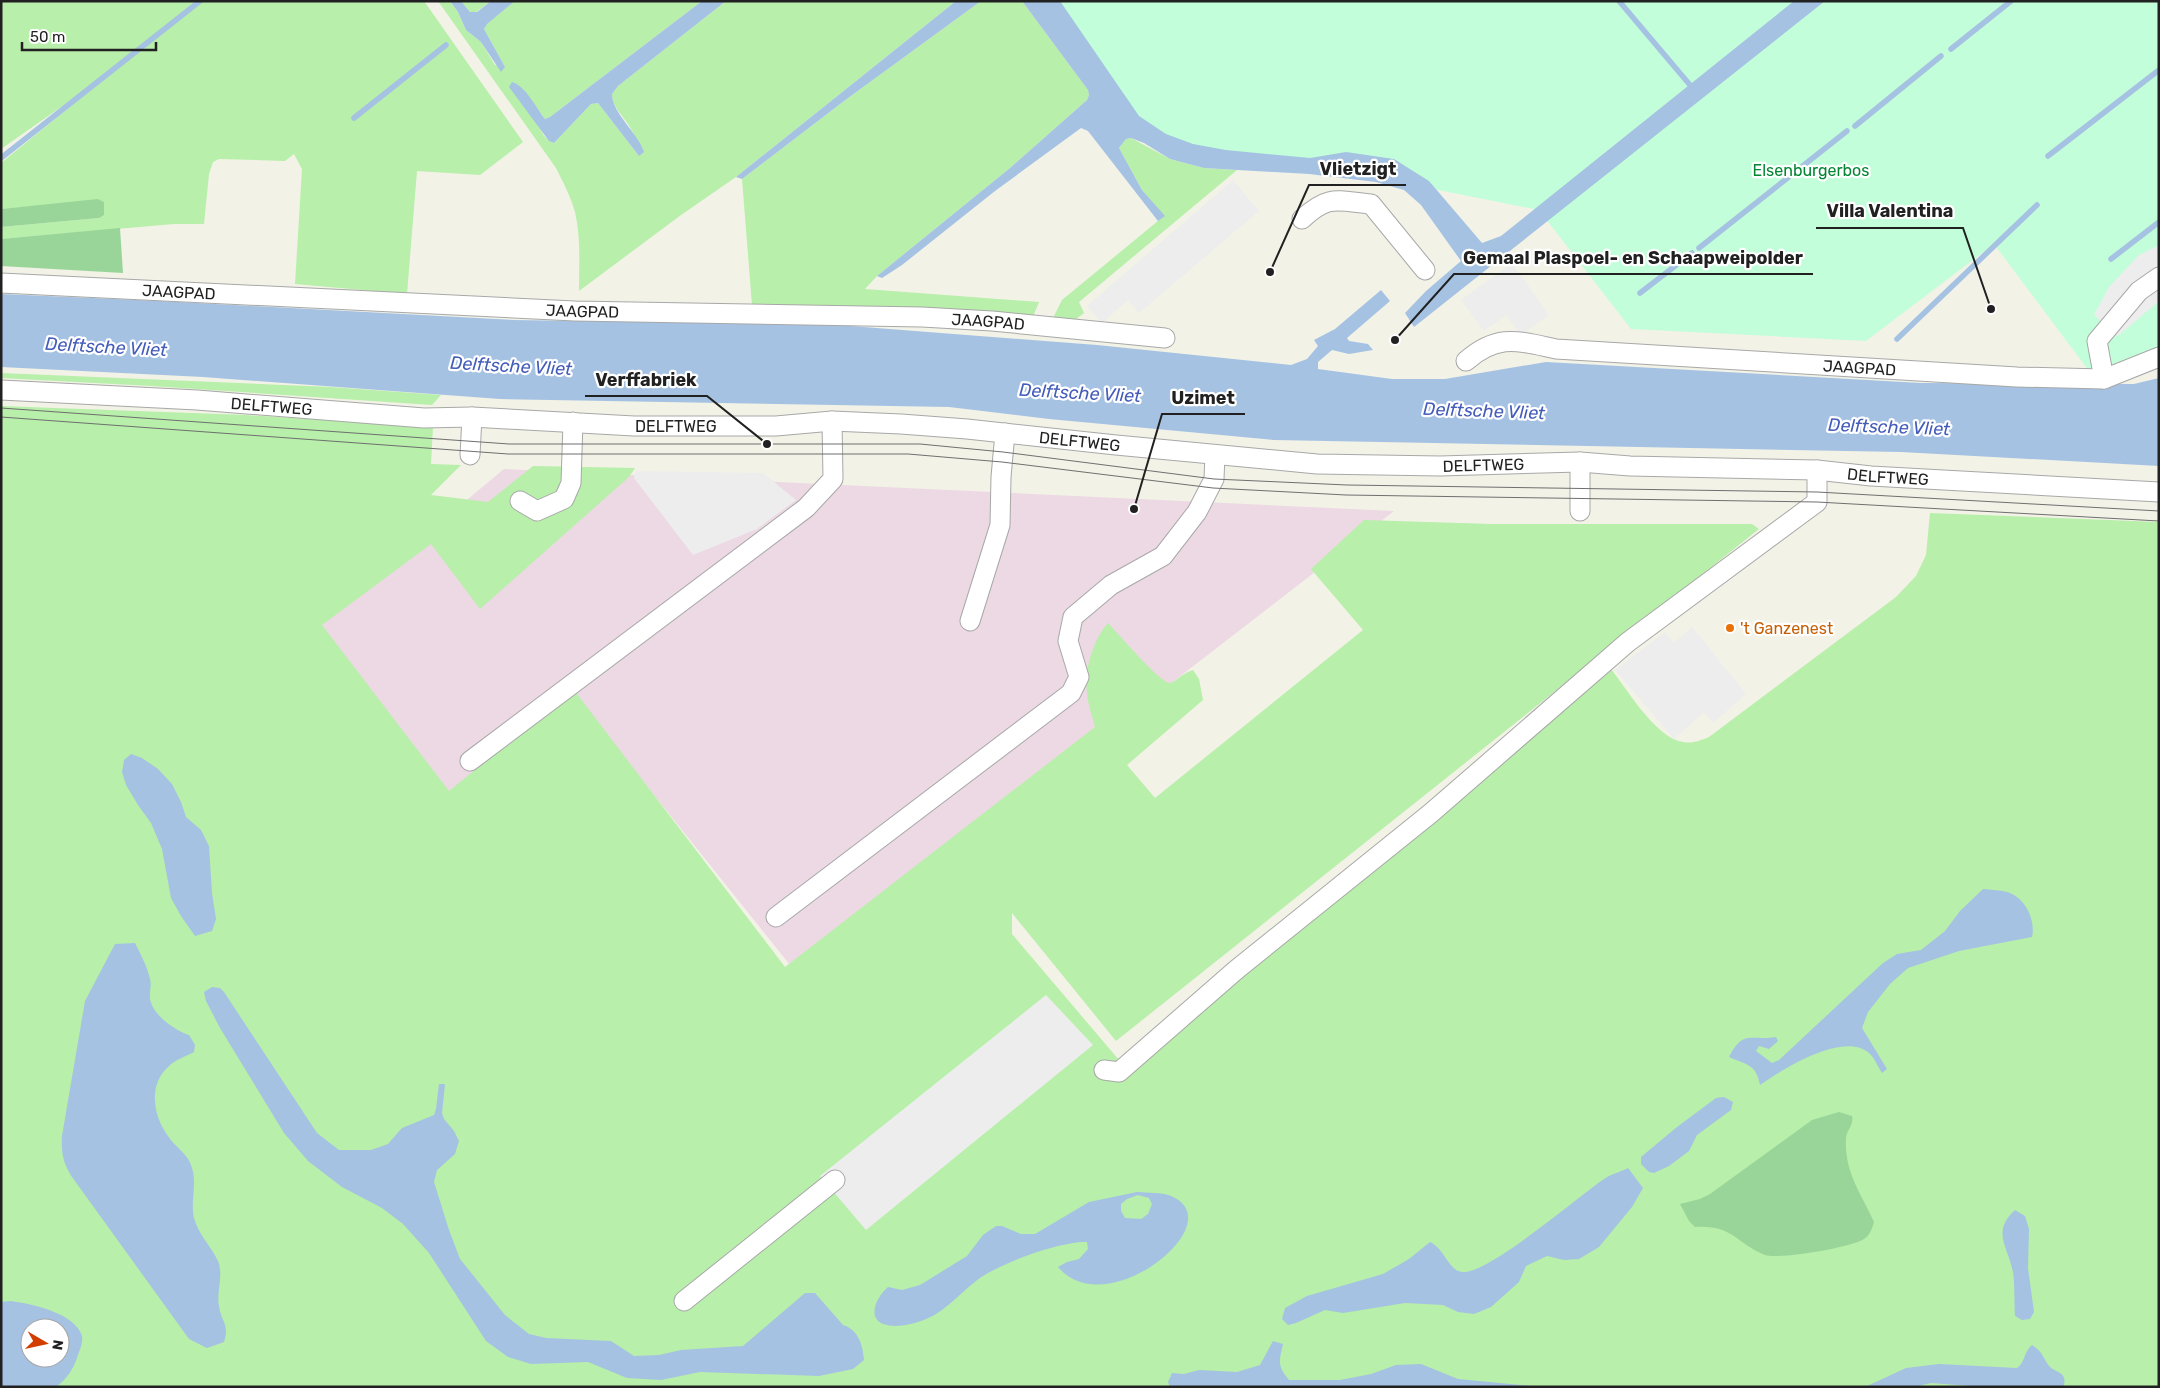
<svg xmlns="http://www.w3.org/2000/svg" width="2160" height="1388" viewBox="0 0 2160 1388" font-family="Rubik,sans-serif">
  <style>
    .industrial { fill: #ecd9e3 }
    .grass { fill: #b8efaa; fill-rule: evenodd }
    .forest { fill: #99d599 }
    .park { fill: #c2fed9 }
    .parking { fill: #ededed }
    .water { fill: #a5c2e3; fill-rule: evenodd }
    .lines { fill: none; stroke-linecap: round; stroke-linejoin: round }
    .stream { stroke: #a5c2e3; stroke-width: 5.5 }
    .minor-casing { stroke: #a8a8a8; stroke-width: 21 }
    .minor { stroke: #fff; stroke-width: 19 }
    .tram { stroke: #6f6f6f; stroke-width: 1 }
    .food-dot { fill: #e8710a; stroke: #fff; stroke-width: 2 }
    .labels { text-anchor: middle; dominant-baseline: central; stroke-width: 4.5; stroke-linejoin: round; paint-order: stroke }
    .park-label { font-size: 16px; fill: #038634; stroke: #fff }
    .street-label { font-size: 16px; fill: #212121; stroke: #fff }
    .food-label { font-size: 16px; fill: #c56008; stroke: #fff; text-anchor: start }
    .water-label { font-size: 18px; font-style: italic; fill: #445cba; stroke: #fff }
    .leader { fill: none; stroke: #212121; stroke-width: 2 }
    .callout-dot { fill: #212121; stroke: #fff; stroke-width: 2 }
    .callout-label { font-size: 18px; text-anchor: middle; font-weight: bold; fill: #212121; stroke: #fff; stroke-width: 4.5; stroke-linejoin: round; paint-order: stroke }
  </style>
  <rect width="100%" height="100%" fill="#f2f2e7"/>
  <path class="industrial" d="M504,469L1394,511L1095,742L794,970L578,700L446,806L303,637Z"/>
  <path class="grass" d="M1,1H424L523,142L480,175L417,171L407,294L295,284L302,169L294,154L285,161L219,159L213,162L209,174L204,224H174L1,239V227L99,218L35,206L1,209V163L124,63L1,149Z
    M438,1H450L458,12L466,30L481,42L495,65L505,67L484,29L486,24L515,1H702L550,117L545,119L535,106C536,119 540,138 554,143L591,104L598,103L639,156C637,147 636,136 631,129C625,117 612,108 612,94L618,86L726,1H956L736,177L681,215L579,291C579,265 581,238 575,212C571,197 563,182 556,168Z
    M461,1H491L476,12H470Z
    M981,1H1022L1088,90L1089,95L1087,100L1010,168L877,276L865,289L1039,302L1032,319L752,305L742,179L844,101Z
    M1131,138L1170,159L1204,168L1237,170L1079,302L1084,313L1072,322L1052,320L1062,300L1164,216L1142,190L1119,148L1126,139Z
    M1,373L331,387L441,395L432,405L151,386L1,378Z
    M1,406L246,415L433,427L431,464L461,465L431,495L488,502L533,466L635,468L629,477L480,609L431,544L322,625L449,791L574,690L785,967L1095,727C1092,716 1088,704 1087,693C1084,670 1093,640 1108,623C1117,632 1160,683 1170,683C1174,683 1184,672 1193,670L1199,679L1203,700L1127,765L1155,798L1363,630L1311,569L1364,520L1492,524H1752L1759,529L1116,1041L1012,913V934L1119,1060L1593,665H1608C1625,686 1655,738 1683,742C1693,744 1701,740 1709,737L1896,597L1916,576L1926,555L1930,513L2159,522V1387H1ZM30,1328H60V1358H30Z"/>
  <path class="forest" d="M98,199L104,202V215L99,218L1,227V209Z
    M120,228L123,273L1,266V239Z
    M1839,1112L1852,1116C1854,1125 1847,1129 1846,1138C1844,1172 1861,1193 1874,1222C1872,1229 1870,1235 1864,1239C1853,1247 1778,1260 1765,1255C1735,1243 1734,1225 1695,1227L1689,1221L1680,1204L1700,1199L1710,1194L1812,1120Z"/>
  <path class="park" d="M1043,1H2159V348L2134,359L2089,371L1994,244L1866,341L1631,329L1539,210L1383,179L1229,158L1140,133Z"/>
  <path class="parking" d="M1233,180L1259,211L1139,313L1128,300L1102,323L1087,306Z
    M2159,245V301L2118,336L2094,315L2109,287L2139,255Z
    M1512,263L1549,315L1521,335L1506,315L1484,331L1461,300Z
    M636,471L763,473L796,500L757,529L693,555L634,478Z
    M1692,627L1746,694L1713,723L1704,712L1674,739L1615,670L1665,632L1674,643Z
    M1046,995L1093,1045L866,1230L820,1176Z"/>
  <path class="water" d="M450,1H461L470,12H477L491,1H515L487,24L484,29L505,67L501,72L481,42L466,30L458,12Z
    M702,1H726L618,86L612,94C612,113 638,133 644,152L639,156L598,103L591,104L554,143L549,141L509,87L512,82C526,86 536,108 545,119L550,117Z
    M956,1H981L844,101L742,179L736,177Z
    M1022,1H1060L1139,116L1166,134L1193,144L1226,150L1310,158L1346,152L1394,159L1429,181L1482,243L1501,236L1794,1H1825L1414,327L1405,313L1426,291L1461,261L1421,205L1404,190L1376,182L1309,174L1204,168L1170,159L1144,143L1131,138L1126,139L1119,148L1142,190L1165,216L1158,221L1088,131L1081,128L995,191L902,265L882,278L877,276L1010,168L1087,100L1089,95L1088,90Z
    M1381,290L1390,301L1347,338L1349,341L1368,344L1373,350L1349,354L1332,350L1318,362V369L1392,379H1445L1546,362L1921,383L2134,384L2159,378V466L1901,452L1274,440L1049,419L949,407L500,399L203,377L1,367V294L160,301L514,320L838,325L1097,345L1291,365L1307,359L1318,346L1314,340L1335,329Z
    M131,754L142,758L158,769L172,784L181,802L186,817L201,830L209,846L212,893L216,919L212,931L195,936L181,916L171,898L162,849L151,823L138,805L126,785L122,772L124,760Z
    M1983,889C1991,890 2000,890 2007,892C2025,897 2036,920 2032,937L1959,951L1908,968L1890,984L1868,1012L1862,1028L1887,1069L1882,1073C1878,1067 1874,1057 1869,1053C1843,1031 1783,1069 1760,1085C1756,1064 1747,1065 1729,1057C1743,1029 1751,1041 1776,1037L1778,1041L1769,1049L1759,1046L1756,1051L1772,1063L1779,1060L1883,963L1897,954L1921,950L1945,931L1960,911Z
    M135,943C141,955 147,966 150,979C152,986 149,992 150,999C153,1015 174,1030 189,1035L195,1045L194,1052C185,1057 176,1059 168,1067C148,1085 153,1116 168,1136C175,1147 187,1153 191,1165C198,1183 190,1200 194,1218C198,1234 211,1246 218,1261C224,1276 216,1291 219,1306C221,1322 230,1324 224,1342L207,1348L189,1339L72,1177C63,1163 61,1153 62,1136L85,1001L115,944Z
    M212,987L220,988L224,992L317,1133L339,1150H371L388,1144L402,1128L434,1115L436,1109L439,1084H445L442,1113L444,1119L454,1131L459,1141L455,1154L437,1170L434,1182L449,1230L460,1259L505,1315L529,1334L546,1338L611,1341L634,1356L659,1355L681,1350L743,1346L805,1293H815L843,1325C859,1330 863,1346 864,1360L853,1369L819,1376L700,1372L661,1380L627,1378L588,1362L531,1364L508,1357L486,1341L429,1253L403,1224L382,1208L342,1187L308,1161L284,1133L220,1028L206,1001L204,992Z
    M1724,1097L1733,1102L1731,1110L1697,1135L1689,1151L1669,1166L1654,1173L1649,1172L1641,1164V1157L1677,1127L1716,1098Z
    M1628,1168L1643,1188L1632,1207L1599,1247L1579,1259L1564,1260L1547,1256L1526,1266L1519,1282L1491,1307L1474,1314L1458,1312L1443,1305L1405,1303L1343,1313L1325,1310L1296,1323L1288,1325L1282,1319L1285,1308L1307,1296L1383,1274L1409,1259L1430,1242C1445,1249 1448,1270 1462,1272C1486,1276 1579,1196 1604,1179C1611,1174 1620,1172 1628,1168Z
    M1137,1192C1148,1193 1161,1192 1171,1196C1234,1222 1106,1325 1058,1267L1067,1262L1079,1259L1088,1249L1087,1242C1060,1241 997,1264 976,1281C958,1295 943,1314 921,1321C909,1325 895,1328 883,1324C866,1317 878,1295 888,1287L902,1290L920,1285L967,1256L983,1235L996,1226H1002L1021,1234H1035L1089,1202ZM1138,1195L1149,1198L1152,1204L1148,1214L1141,1219L1125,1218L1121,1211V1204L1127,1199Z
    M2015,1210L2025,1216L2029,1229L2028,1268L2034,1312L2030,1319L2022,1320L2015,1316C2014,1301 2015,1286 2013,1272C2008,1246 1991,1232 2015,1210Z
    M11,1301C32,1304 75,1313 82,1336C83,1342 80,1350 78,1355C74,1368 67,1379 56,1387H1V1302ZM30,1328H60V1358H30Z
    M1273,1341L1283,1344C1279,1361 1277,1366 1289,1380H1340L1371,1374L1396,1365L1421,1364L1458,1379L1542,1387H1170L1168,1382L1172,1373L1184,1374L1199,1370L1237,1372L1260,1365Z
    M2032,1345C2044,1352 2043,1360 2051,1368C2055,1371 2062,1372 2064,1378C2065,1380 2064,1385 2064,1387H1984L1931,1383L1914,1387H1865L1906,1368L1939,1364L2017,1368C2025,1363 2024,1351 2032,1345Z"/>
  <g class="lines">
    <path class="stream" d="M1619,1L1690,85
      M1951,49L2011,1
      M354,118L446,45
      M1855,126L1941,56
      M2048,156L2159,70
      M1,158L200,1
      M1699,248L1847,131
      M2111,259L2159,222
      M1640,293L1692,253
      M1897,339L2037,205"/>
    <g class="minor-casing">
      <g id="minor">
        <path d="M1302,219C1329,194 1337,201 1371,204L1425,270"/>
        <path id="s1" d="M1,283L575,311L922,317L992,321L1165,338"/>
        <path id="s2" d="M1466,361C1498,333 1518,341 1556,349L2017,377L2104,379L2159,357"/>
        <path d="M2104,379L2097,341L2139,291L2159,277"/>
        <path id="s3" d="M1,390L197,400L424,418L472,417L634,426H776L832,421L901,424L967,429L1116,445L1317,464L1440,466L1580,462L1630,466L1817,470L1871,476L2159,492"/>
        <path d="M470,455L472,417"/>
        <path d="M1580,462V511"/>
        <path d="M520,501L537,511L564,499L571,483L573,422"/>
        <path d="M970,621L1000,525L1001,477L1005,433"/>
        <path d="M470,761L806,508L833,479L832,421"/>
        <path d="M776,917L1071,693L1079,677L1068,641L1073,617L1111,585L1163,556L1197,512L1214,479L1215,455"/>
        <path d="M1104,1070L1119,1072L1236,970L1431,813L1628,642L1817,502V470"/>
        <path d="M684,1301L835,1180"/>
      </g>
    </g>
    <use href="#minor" class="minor"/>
    <path class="tram" d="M1,408L509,444H920L1003,452L1214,479L1347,485L1817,492L2159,511
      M1,417L508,454H908L1002,462L1213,488L1346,495L1817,502L2159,521"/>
  </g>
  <circle class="food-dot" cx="1730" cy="628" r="5"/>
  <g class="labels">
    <g class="park-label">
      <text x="1811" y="170">Elsenburgerbos</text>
    </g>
    <g class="street-label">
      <text stroke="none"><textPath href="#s1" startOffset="178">JAAGPAD</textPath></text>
      <text stroke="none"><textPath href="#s1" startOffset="582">JAAGPAD</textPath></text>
      <text stroke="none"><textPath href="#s1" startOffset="988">JAAGPAD</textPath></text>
      <text stroke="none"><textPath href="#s2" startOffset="400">JAAGPAD</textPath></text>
      <text stroke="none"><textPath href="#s3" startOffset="271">DELFTWEG</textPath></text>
      <text stroke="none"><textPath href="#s3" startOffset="676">DELFTWEG</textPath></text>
      <text stroke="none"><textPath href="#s3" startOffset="1081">DELFTWEG</textPath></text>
      <text stroke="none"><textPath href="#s3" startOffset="1486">DELFTWEG</textPath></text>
      <text stroke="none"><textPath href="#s3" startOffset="1891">DELFTWEG</textPath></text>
    </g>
    <g class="food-label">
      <text x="1740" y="628">'t Ganzenest</text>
    </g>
    <g class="water-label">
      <text transform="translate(106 347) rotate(3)">Delftsche Vliet</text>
      <text transform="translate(511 366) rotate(3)">Delftsche Vliet</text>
      <text transform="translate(1080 393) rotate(3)">Delftsche Vliet</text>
      <text transform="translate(1484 411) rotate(2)">Delftsche Vliet</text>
      <text transform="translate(1889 427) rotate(2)">Delftsche Vliet</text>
    </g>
  </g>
  <path class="leader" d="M1270 272L1309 185H1406M1991 309L1963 228H1816M1395 340L1454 274H1813M767 444L707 396H585M1134 509L1162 414H1245"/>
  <g class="callout-dot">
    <circle cx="1270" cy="272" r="5"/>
    <circle cx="1991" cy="309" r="5"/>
    <circle cx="1395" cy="340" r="5"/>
    <circle cx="767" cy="444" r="5"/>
    <circle cx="1134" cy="509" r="5"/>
  </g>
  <g class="callout-label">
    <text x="1358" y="175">Vlietzigt</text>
    <text x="1890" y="217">Villa Valentina</text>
    <text x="1633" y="264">Gemaal Plaspoel- en Schaapweipolder</text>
    <text x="646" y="386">Verffabriek</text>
    <text x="1203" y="404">Uzimet</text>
  </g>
  <rect width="2160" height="1388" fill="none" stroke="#212121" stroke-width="5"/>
  <g transform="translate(45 1343) rotate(99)"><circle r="24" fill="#ffffff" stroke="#a6a6a6"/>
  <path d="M0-4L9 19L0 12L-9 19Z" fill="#d23e00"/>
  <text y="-8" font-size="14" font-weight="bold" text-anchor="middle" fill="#212121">N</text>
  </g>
  <path d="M22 42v8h134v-8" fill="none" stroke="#212121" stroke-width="2.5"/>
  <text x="30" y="42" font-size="15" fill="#212121" stroke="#ffffff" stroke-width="4" paint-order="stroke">50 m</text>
</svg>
